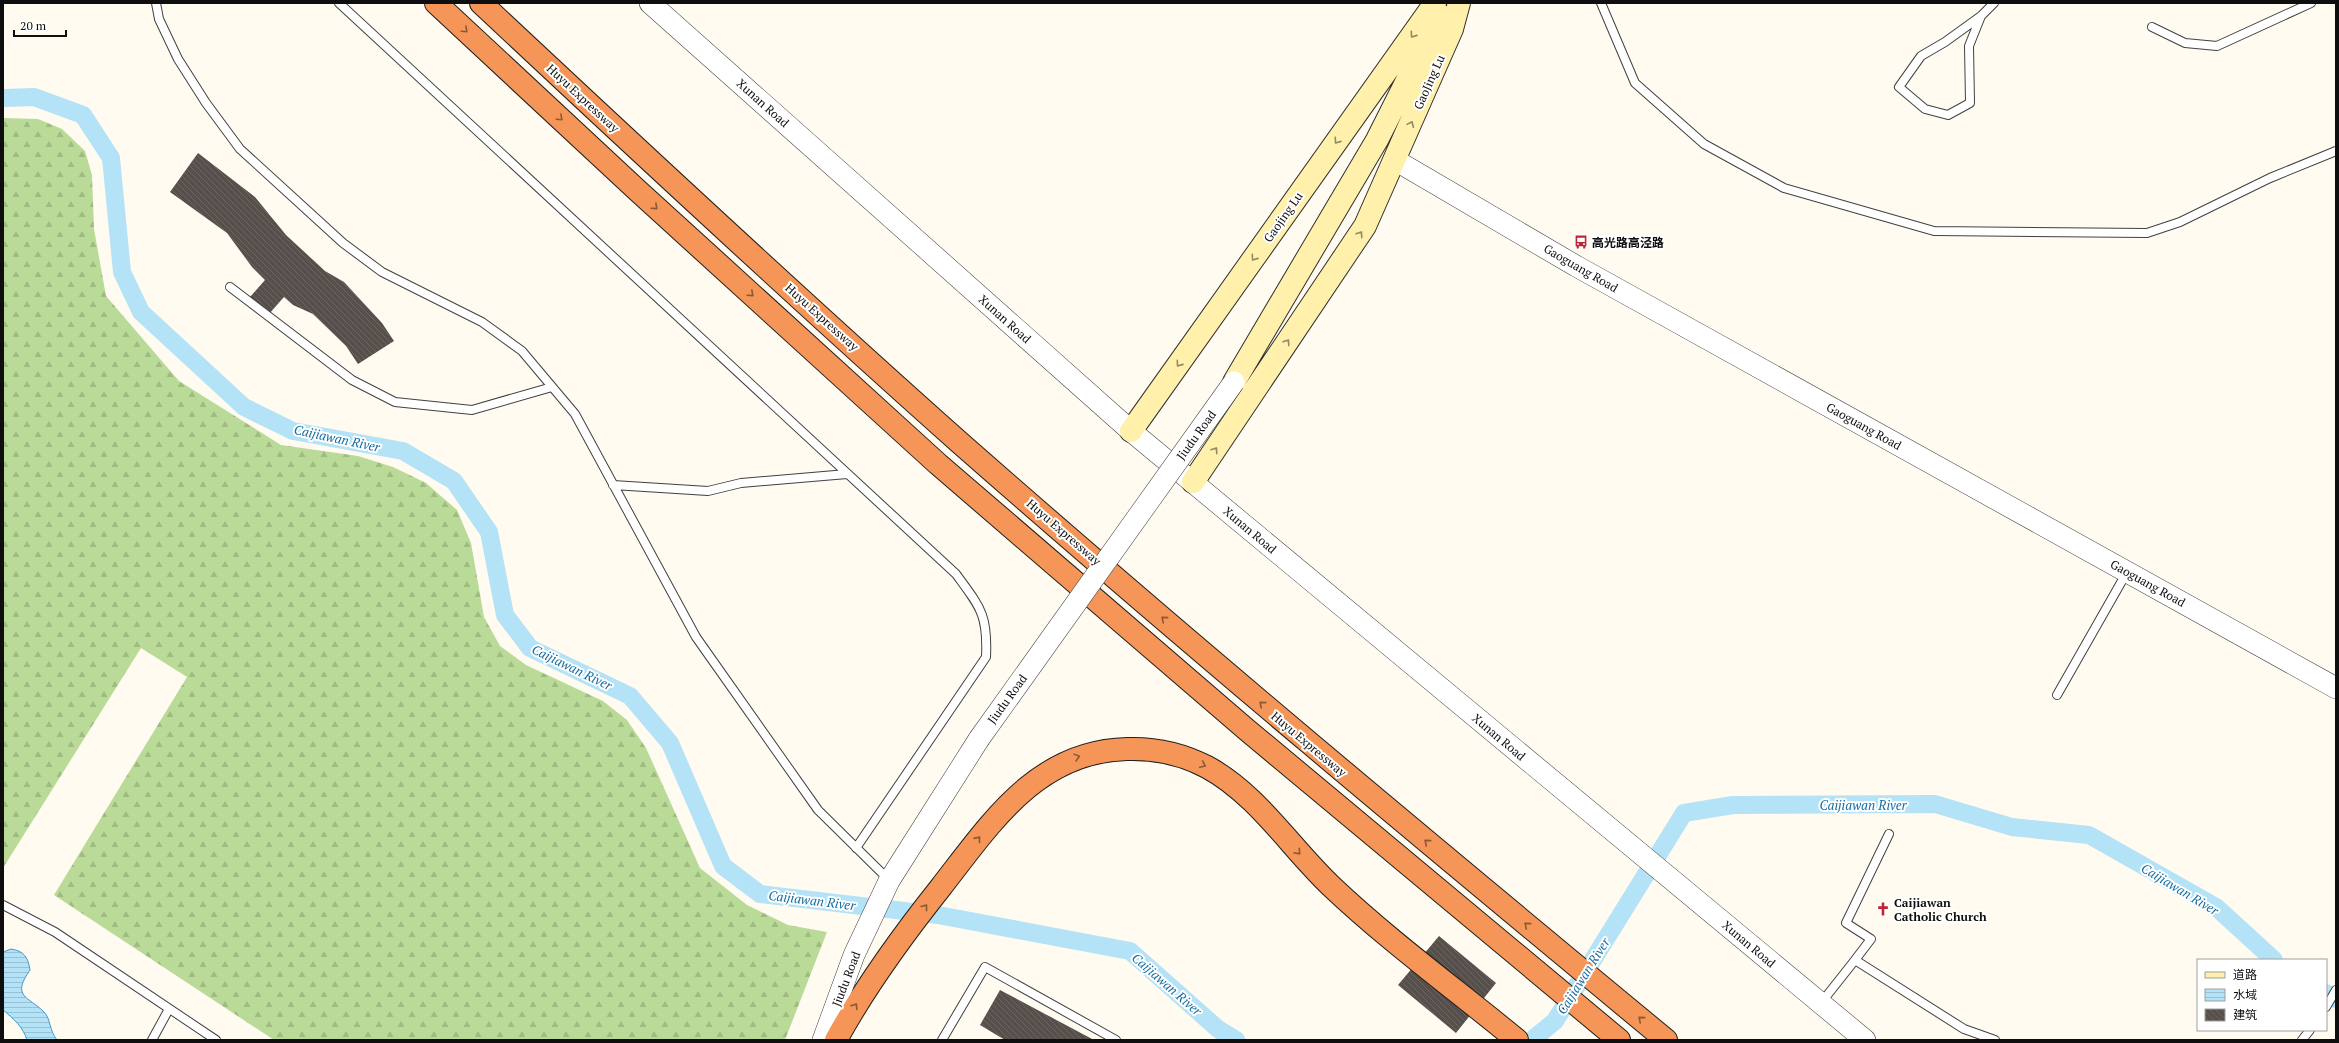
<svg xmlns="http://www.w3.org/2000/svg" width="2339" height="1043" viewBox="0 0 2339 1043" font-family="'PT Serif','Noto Sans SC',serif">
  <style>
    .forest { fill: url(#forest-firs) }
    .water { fill: url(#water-rules); stroke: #3a9dcf }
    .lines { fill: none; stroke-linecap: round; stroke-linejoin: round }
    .canal { stroke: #b4e2f7; stroke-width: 18 }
    .building { fill: url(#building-back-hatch) }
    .service-casing { stroke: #414141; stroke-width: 10 }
    .tertiary-casing { stroke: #414141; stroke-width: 22 }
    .secondary-casing { stroke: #303030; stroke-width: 24 }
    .motorway-casing { stroke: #1f1f1f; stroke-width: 24 }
    .service { stroke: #fff; stroke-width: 8 }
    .tertiary { stroke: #fff; stroke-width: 21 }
    .secondary { stroke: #fff0ab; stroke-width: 22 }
    .motorway { stroke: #f59557; stroke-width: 22 }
    .tertiary-bridge-casing { stroke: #414141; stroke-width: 22; stroke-linecap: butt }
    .tertiary-bridge { stroke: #fff; stroke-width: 21 }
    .oneway { stroke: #8d5836 }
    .oneway2 { stroke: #938a64 }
    .labels { text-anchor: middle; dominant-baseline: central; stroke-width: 4; stroke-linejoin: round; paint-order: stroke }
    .street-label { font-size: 12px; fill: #0e0e0e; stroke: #fff }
    .poi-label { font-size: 12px; font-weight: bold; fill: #0e0e0e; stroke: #fff; text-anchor: start }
    .water-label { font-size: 13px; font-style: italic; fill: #166ea2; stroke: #fff }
  </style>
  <defs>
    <pattern id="forest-firs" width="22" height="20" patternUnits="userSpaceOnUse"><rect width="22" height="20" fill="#badb98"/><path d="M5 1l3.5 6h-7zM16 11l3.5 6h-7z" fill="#9fbb82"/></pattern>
    <pattern id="water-rules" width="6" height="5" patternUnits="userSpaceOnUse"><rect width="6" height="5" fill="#b4e2f7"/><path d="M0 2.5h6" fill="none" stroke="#9ac1d3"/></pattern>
    <pattern id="building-back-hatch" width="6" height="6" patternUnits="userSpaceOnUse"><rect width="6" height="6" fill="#574f4b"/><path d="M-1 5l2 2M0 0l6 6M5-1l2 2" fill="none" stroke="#6a6461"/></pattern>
  </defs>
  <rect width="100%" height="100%" fill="#fffbf0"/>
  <path class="forest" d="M3,118L38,119L62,129L85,151L92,175L94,229L106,296L179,381L281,445L358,456L393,467L426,483L457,510L471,543L484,617L500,646L526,665L603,701L627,720L646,748L700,868L747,905L788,925L827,932L785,1040H274L54,895L187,677L141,648L3,868Z"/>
  <path class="water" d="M11,949C24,951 28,957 30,970C11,997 28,996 44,1012C51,1019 49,1030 57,1040H27C23,1027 14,1019 3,1010V952Z"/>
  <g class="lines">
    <path class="canal" d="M3,98L34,97L83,115L111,158L122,272L141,312L244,407L293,431L403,451L454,481L489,532L505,615L530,648L630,696L670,743L723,866L760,894L938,915L1130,951L1218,1029L1236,1040
      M2326,993L2336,999
      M1532,1040L1555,1021L1684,813L1733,805L1935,804L2012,827L2089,835L2216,907L2274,960"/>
  </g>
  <path class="building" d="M198,153L255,197L286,235L325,271L344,282L382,323L394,341L358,364L346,346L313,314L293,305L284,297L269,314L250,297L265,280L252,267L227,233L170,192Z
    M1439,936L1496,983L1456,1033L1398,985Z
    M1000,990L1094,1040H1005L980,1025Z"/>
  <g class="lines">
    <g class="service-casing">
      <path id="service" d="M156,3L159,19L178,59L206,103L240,149L343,243L382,272L482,322L522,351L575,414L696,637L818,810L889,880
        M339,3L956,574C980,607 988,614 986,657L856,848
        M1601,3L1635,83L1704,144L1784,188L1934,231L2147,233L2180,222L2270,178L2336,151
        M1981,16L1969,46L1970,103L1948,115L1925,109L1899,87L1921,56L1945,42L1981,16L1994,3
        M2152,27L2185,43L2217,46L2311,3
        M230,287L352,380L395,402L472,410L552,387
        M613,485L708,491L741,483L847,474
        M2057,695L2127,572
        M3,905L55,932L216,1040
        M1855,960L1871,939L1846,923L1889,834
        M1821,1003L1855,960L1964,1029L1995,1040
        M2326,1007L2336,990
        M152,1040L169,1009
        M942,1040L985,967L1116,1040
        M2302,1040L2310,1030"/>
    </g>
    <g class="tertiary-casing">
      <path id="tertiary" d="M650,3L1131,431L1865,1040
        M1395,160L1576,266L2336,688
        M823,1040L854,955L889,881L979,739"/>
    </g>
    <g class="secondary-casing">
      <path id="secondary" d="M1234,382L1377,140L1440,15
        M1131,431L1435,3
        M1193,482L1365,226L1452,29L1459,3"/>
    </g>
    <g class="motorway-casing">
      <path id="motorway" d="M436,3L637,190L938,464L1247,730L1619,1040
        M481,3C639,151 797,298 959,442C1191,646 1428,843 1666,1040
        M836,1040C866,985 902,936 941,887C991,823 1037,751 1127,749C1155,748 1182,754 1207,767C1257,794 1290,847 1331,886C1389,941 1455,989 1517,1040"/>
    </g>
    <use href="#service" class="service"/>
    <use href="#tertiary" class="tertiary"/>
    <use href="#secondary" class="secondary"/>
    <use href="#motorway" class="motorway"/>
    <g class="tertiary-bridge-casing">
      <path id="tertiary-bridge" d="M979,739L1234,382"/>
    </g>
    <use href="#tertiary-bridge" class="tertiary-bridge"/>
  </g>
  <defs><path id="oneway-chevron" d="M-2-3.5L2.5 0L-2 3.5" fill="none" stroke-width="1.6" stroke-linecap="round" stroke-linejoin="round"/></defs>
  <g class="oneway">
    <use href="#oneway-chevron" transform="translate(465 30) rotate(43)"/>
    <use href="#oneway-chevron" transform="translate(560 118) rotate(43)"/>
    <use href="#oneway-chevron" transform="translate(655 207) rotate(42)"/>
    <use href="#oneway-chevron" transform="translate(751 294) rotate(42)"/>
    <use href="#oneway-chevron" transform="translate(1164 619) rotate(-139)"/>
    <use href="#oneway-chevron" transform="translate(1262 704) rotate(-139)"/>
    <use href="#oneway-chevron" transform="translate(1077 757) rotate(-15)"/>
    <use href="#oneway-chevron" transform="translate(1203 765) rotate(25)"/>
    <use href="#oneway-chevron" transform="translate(978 839) rotate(-51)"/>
    <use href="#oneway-chevron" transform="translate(1427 842) rotate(-140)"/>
    <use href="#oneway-chevron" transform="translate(1298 852) rotate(49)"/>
    <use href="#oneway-chevron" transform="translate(925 907) rotate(-52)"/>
    <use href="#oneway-chevron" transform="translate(1527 925) rotate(-140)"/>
    <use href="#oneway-chevron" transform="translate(855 1006) rotate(-58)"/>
    <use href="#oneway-chevron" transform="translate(1641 1019) rotate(-140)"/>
  </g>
  <g class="oneway2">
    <use href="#oneway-chevron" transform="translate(1413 35) rotate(125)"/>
    <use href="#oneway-chevron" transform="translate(1411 124) rotate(-66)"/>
    <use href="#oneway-chevron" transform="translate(1337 141) rotate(125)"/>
    <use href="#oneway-chevron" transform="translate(1360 234) rotate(-56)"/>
    <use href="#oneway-chevron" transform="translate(1254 258) rotate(125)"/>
    <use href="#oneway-chevron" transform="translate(1287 342) rotate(-56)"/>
    <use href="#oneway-chevron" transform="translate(1179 364) rotate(125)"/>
    <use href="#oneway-chevron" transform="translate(1215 450) rotate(-56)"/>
  </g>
  <defs>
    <g id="bus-bare" transform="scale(1.08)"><path d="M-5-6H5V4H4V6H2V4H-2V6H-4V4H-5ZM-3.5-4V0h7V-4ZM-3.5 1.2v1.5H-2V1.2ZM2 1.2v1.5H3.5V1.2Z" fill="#c02436" stroke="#fff" stroke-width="2.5" paint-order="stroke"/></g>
    <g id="church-bare" transform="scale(1.08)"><path d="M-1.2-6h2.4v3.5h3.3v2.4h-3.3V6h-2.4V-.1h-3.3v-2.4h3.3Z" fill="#c02436" stroke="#fff" stroke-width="2.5" paint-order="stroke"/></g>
  </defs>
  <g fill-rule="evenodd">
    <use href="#bus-bare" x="1581" y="242"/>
    <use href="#church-bare" x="1883" y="909"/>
  </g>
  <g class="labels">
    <g class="street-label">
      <text transform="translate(1429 82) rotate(-66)">GaoJing Lu</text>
      <text transform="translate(583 98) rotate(43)">Huyu Expressway</text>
      <text transform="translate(763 103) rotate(42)">Xunan Road</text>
      <text transform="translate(1283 217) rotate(-55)">Gaojing Lu</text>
      <text transform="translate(1581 268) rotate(30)">Gaoguang Road</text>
      <text transform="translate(822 317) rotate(42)">Huyu Expressway</text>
      <text transform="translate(1005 319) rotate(42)">Xunan Road</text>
      <text transform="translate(1864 426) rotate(29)">Gaoguang Road</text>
      <text transform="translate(1196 435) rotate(-54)">Jiudu Road</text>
      <text transform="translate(1250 530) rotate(40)">Xunan Road</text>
      <text transform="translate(1064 532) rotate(41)">Huyu Expressway</text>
      <text transform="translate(2148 583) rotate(29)">Gaoguang Road</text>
      <text transform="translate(1007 699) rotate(-54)">Jiudu Road</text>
      <text transform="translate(1499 737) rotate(40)">Xunan Road</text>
      <text transform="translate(1309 744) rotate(40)">Huyu Expressway</text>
      <text transform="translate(1749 944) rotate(40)">Xunan Road</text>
      <text transform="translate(846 979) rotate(-69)">Jiudu Road</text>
    </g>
    <g class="poi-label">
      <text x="1592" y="242">高光路高泾路</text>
      <text x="1894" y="902">Caijiawan<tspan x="1894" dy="14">Catholic Church</tspan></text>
    </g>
    <g class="water-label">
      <text transform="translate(337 438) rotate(12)">Caijiawan River</text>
      <text transform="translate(572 667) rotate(26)">Caijiawan River</text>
      <text x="1863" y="805">Caijiawan River</text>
      <text transform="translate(2180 889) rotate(31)">Caijiawan River</text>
      <text transform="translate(812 900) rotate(7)">Caijiawan River</text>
      <text transform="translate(1583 976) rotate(-58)">Caijiawan River</text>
      <text transform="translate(1167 984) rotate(41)">Caijiawan River</text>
    </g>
  </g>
  <rect width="2339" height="1043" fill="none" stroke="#0e0e0e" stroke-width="8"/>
  <rect x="2197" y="959" width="130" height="72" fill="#ffffff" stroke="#9f9f9f"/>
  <rect x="2205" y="972" width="20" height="6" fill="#fff0ab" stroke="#9f9f9f"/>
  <text x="2233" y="979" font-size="12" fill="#0e0e0e">道路</text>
  <rect x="2205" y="989" width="20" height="12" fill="url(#water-rules)" stroke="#9f9f9f"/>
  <text x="2233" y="999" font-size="12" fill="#0e0e0e">水域</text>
  <rect x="2205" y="1009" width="20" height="12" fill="url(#building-back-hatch)" stroke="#9f9f9f"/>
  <text x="2233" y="1019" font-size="12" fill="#0e0e0e">建筑</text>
  <path d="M14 30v6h52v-6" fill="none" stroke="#0e0e0e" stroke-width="2"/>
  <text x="20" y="30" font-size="12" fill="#0e0e0e" stroke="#ffffff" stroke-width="3" paint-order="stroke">20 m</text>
</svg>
